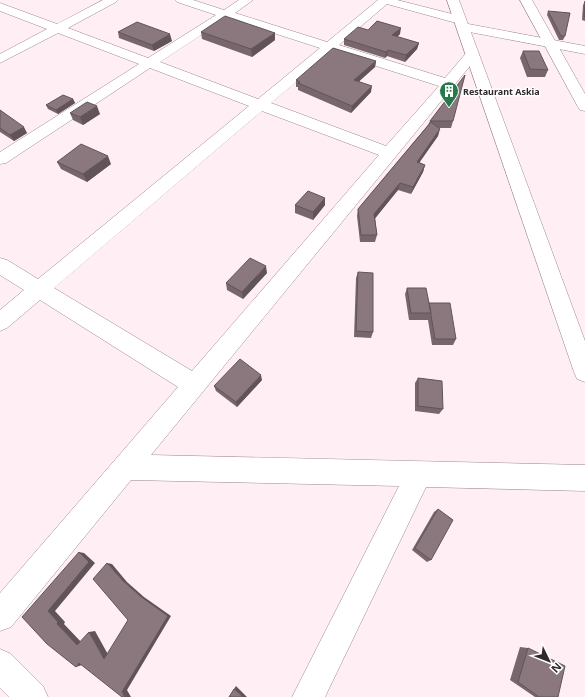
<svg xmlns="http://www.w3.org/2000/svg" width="585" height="697" viewBox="0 0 585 697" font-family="'Noto Sans',sans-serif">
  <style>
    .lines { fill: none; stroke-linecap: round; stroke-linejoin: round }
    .minor-casing { stroke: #9b898f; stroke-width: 1 }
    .tertiary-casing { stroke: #9b898f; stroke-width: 1 }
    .primary-casing { stroke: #9b898f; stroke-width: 1 }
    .minor { fill: #fff; fill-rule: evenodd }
    .tertiary { fill: #fff; fill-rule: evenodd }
    .primary { fill: #fff; fill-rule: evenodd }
    .wall { fill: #77676c }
    .shaded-wall { fill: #615458 }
    .building { fill: #8a787e; stroke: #615458 }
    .labels { text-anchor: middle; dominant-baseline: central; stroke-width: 3; stroke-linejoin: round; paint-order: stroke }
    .far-poi-label { font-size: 9px; font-weight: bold; fill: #30282b; stroke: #fff; text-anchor: start }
  </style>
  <rect width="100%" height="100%" fill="#ffeff4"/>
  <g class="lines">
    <g class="minor-casing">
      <path id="minor" d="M103,0H118L116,2L68,28L148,58L216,15L177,2L175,0H193L224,10L239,0H253L235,13L327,42L378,0H397L464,17L466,20L464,23L460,24L387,4L339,45L445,78L467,52H477L479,55L151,455L585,465V491L426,487L325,697H292L399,486L131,480L11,627L0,631V593L178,387L40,300L7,328L0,331V310L24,290L0,275V258L7,260L38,279L249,106L150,68L6,163L0,164V152L139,64L58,33L0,63V54L47,29L0,11V3L57,24ZM227,18L320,48L258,99L160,62ZM332,52L439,86L386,146L271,103ZM262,111L379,155L192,371L54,288Z
        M520,0H532L585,94V111L580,110L578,107Z
        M0,649L11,654L43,686L48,697H9L0,688Z"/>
    </g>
    <g class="tertiary-casing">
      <path id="tertiary" d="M463,23L585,46V54L459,30L457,27L459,24Z"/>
    </g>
    <g class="primary-casing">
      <path id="primary" d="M447,0H459L585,341V382L577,379L574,372Z"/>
    </g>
    <use href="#minor" class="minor"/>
    <use href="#tertiary" class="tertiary"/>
    <use href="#primary" class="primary"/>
  </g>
  <path class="wall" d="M585,1V21L582,20L583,5Z
    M548,11L565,36L563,40H559L547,15Z
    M368,30L400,34L397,37L419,43L417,49L405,62L387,56L385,58L344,45V39Z
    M118,32L172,41L154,51L119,38Z
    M201,32L275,33V40L252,57L202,39Z
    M523,51L548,70L545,77H527L520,58Z
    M376,61L375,67L359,81L371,92L351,113L298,90V87H296V80Z
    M73,99L75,103L58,114L48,109L46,105Z
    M0,110L27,133L14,141L0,132Z
    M70,113L100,114L83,125L73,120Z
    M430,121H453L451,128H439L438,136L419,162L425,165L423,172L411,194L398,190L375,218L377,235L375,242H360L357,216L358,209L428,125Z
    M57,162L111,164L87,182L61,169Z
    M325,198V205L313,220L295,213V205Z
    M358,272L373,332L371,338L354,337L356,278Z
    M267,273L243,299L227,290L226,283Z
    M407,288L429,304L456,339L453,345H432L428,320H409L405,294Z
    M418,378L443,409L439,414L415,411V383Z
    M262,380L237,407L216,391L214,386Z
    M438,509L431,560L427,562L412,550L434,512Z
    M520,647L528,648L558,697H535L510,680Z"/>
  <path class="shaded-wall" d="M401,28L400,34L391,42L392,35Z
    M275,33V40L252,57L251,49Z
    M170,34L172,41L154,51L152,45Z
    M419,43L417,49L405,62L406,55Z
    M388,50L387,56L385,58L386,52Z
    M376,61L375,67L354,86V80Z
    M372,86L371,92L351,113L352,106Z
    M73,99L75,103L58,114L56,110Z
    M97,106L100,114L83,125L80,117Z
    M24,127L27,133L14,141L10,135Z
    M440,129L438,136L415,169L417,162Z
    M108,156L111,164L87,182L83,174Z
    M425,165L423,172L411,194L413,187Z
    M400,183L398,190L373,221L374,214Z
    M325,198V205L313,220V212Z
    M266,266L267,273L243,299L242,292Z
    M261,375L262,380L237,407L236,402Z
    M79,552L84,553L95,563L55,611L65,622L64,624L83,644L77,645L57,624L48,611Z
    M107,563L112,564L127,582L144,597L171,616L127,690L131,697H125L122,692L140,596L123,581Z
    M95,631L110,658L104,659L89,632Z
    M79,663L82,665L76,667Z
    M236,686L247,697H243L234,689Z"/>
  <path class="building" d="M585,1V17H584Z
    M548,11L570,13L565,36H561Z
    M225,16L275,33L251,49L201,32Z
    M377,21L401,28L392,35L419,43L406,55L388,50L386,52L344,39L358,27L368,30Z
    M137,22L170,34L152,45L118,32Z
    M333,48L376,61L354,80L372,86L352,106L298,83L300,82L296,80Z
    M523,51H539L548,70L530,69Z
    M465,75L453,121H430Z
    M63,95L73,99L56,110L46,105Z
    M87,102L97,106L80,117L70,113Z
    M0,110L24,127L10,135L0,128Z
    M431,122L440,129L417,162L425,165L413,187L400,183L374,214L377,235H361L358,209Z
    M81,144L108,156L83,174L57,162Z
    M308,191L325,198L313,212L295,205Z
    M250,258L266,266L242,292L226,283Z
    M358,272L373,273V332L356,331Z
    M407,288H426L431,313H411Z
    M429,303H450L456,339H435Z
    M240,359L261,375L236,402L214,386Z
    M418,378L442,381L443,409L418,406Z
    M438,509L453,520L431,560L415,548Z
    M79,552L89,562L48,611L58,622L57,624L77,645L89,632L104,659L128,620L93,579L107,563L123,581L140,596L168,616L122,692L125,697H122L79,663L76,667L47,644L22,617Z
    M528,648L565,666L558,697H539L518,682Z
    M234,689L243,697H229Z"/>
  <defs>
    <g id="building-pin" transform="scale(1)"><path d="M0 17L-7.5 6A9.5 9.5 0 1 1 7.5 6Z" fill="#26794b" stroke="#fff"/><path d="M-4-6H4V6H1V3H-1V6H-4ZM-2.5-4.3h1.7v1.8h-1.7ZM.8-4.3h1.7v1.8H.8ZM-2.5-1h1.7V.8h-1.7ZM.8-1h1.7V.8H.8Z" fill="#fff"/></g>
  </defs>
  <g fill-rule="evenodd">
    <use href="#building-pin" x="449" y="91"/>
  </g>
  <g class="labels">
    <g class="far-poi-label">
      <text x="463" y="91">Restaurant Askia</text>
    </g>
  </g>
  <g transform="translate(549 661) rotate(133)" stroke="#ffffff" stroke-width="3" paint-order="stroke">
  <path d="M0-3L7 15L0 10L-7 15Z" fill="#30282b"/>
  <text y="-6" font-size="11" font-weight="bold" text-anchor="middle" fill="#30282b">N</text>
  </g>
</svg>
